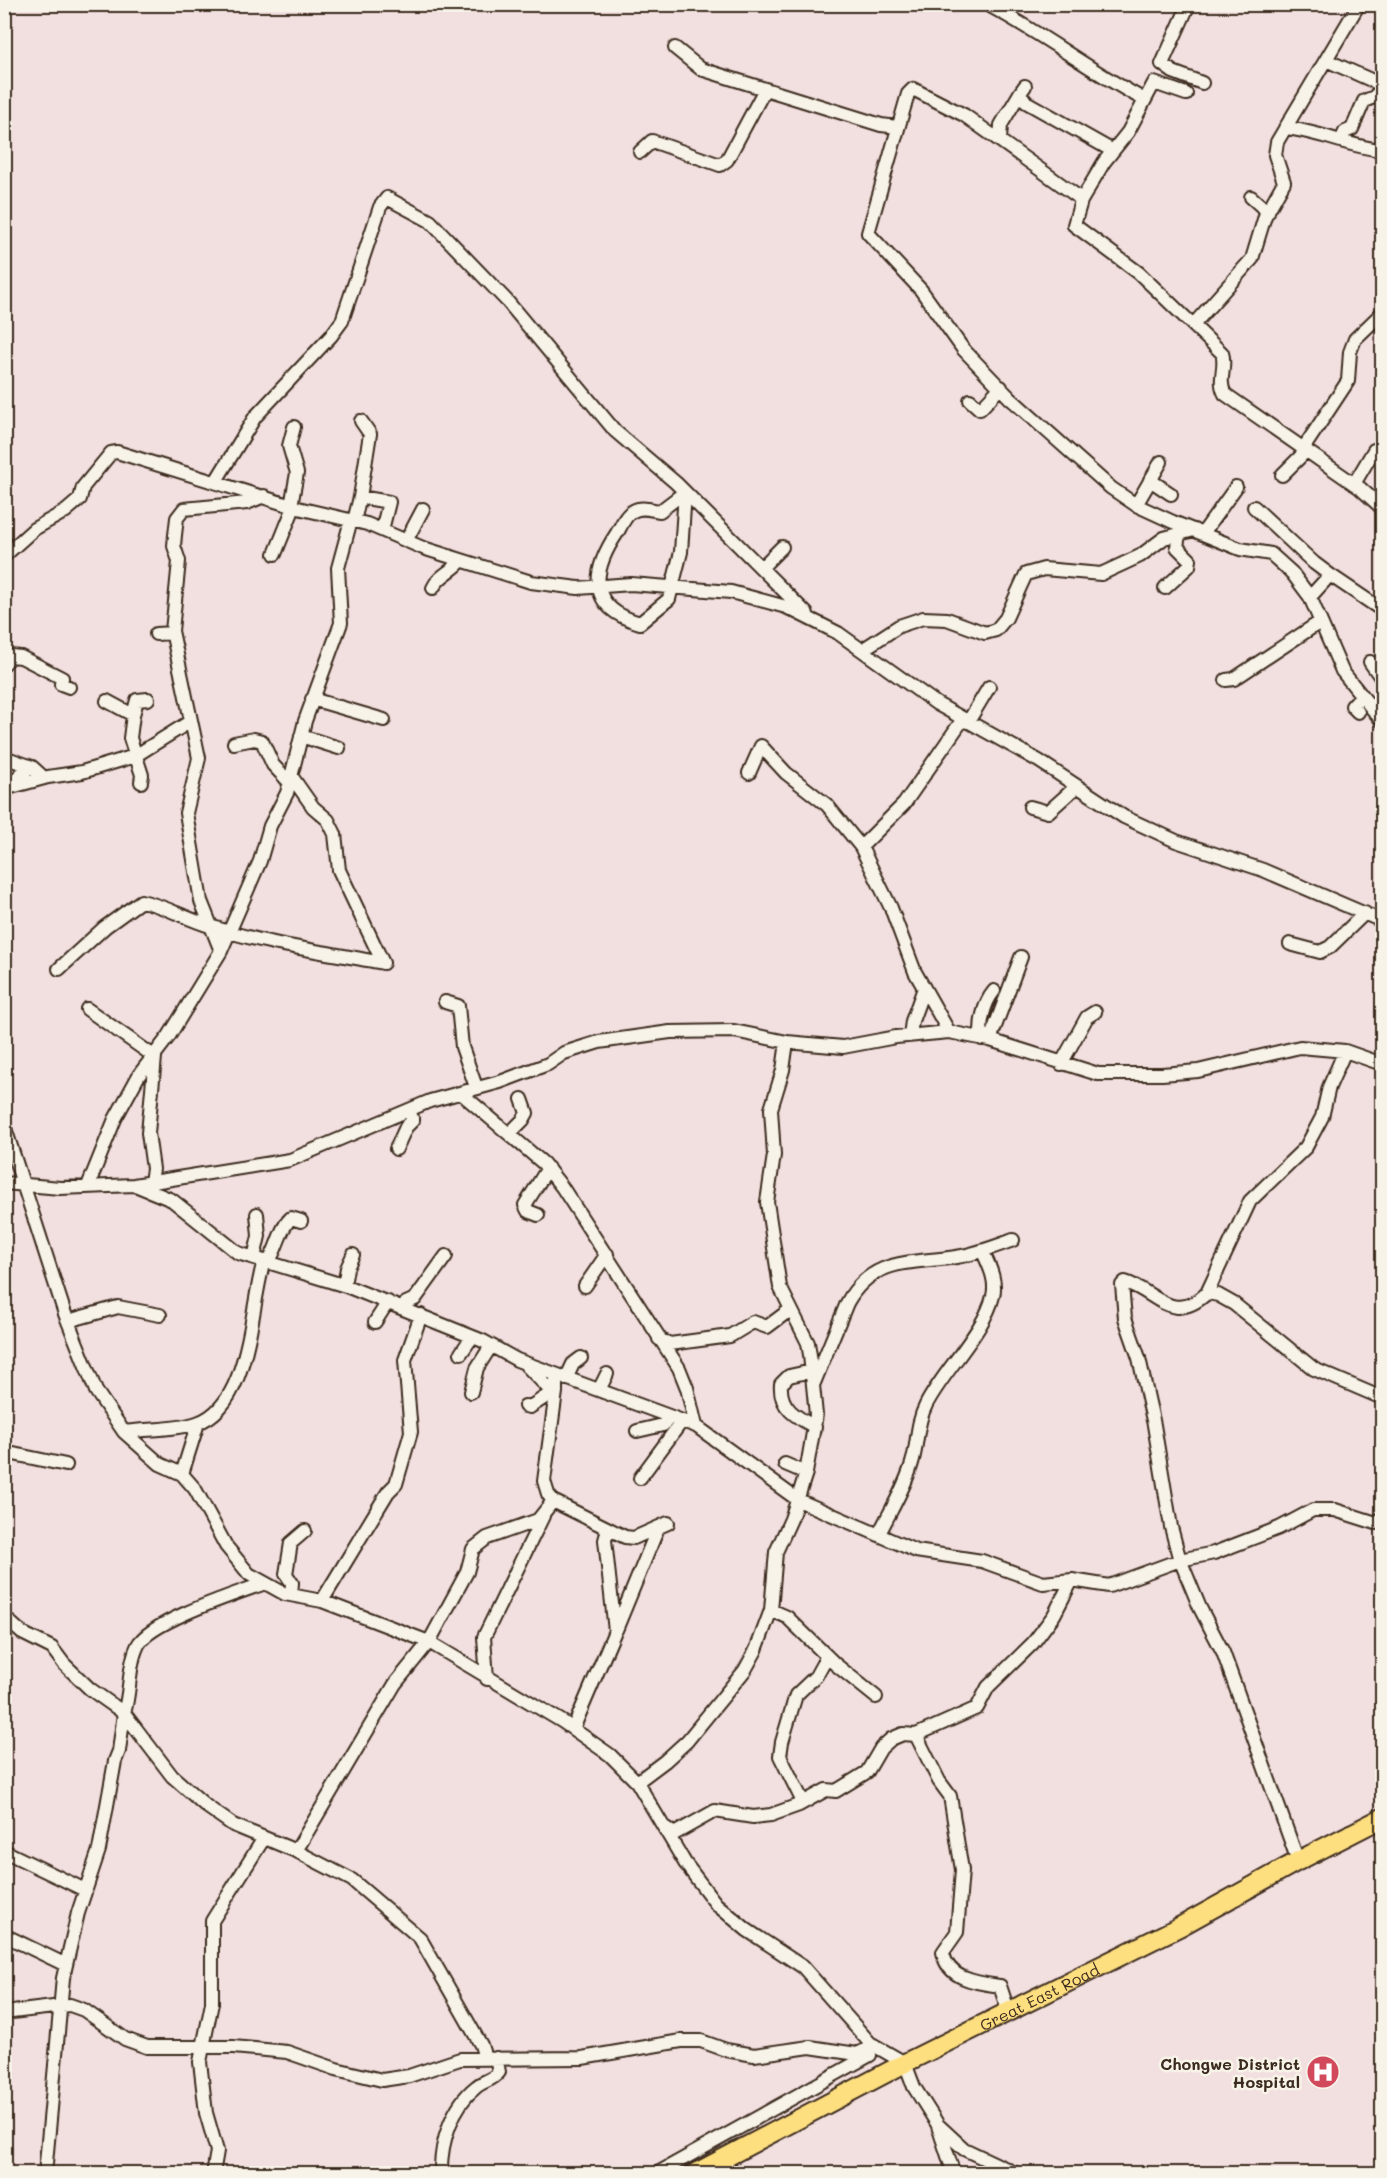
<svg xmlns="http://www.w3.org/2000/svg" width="1387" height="2178" viewBox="0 0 1387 2178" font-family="Mali,sans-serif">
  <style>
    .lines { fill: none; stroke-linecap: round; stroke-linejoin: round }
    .minor-casing { stroke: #3b2a1e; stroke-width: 16 }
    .highway-casing { stroke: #3b2a1e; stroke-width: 22 }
    .minor { stroke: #f7f3e8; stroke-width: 12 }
    .highway { stroke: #fedf80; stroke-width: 18 }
    .labels { text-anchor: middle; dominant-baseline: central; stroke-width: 5; stroke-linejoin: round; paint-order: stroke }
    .street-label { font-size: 16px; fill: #3b2a1e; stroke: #f7f3e8 }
    .poi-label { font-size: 16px; font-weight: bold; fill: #3b2a1e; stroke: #f7f3e8; text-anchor: end }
  </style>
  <rect width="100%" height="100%" fill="#f2dfdf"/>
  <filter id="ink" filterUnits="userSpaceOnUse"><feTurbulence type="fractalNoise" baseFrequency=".0167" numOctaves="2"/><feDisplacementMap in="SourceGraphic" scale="12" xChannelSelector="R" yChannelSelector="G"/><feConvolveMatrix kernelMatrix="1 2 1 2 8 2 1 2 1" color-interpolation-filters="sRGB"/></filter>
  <g filter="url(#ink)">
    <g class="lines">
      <g class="minor-casing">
        <path id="minor" d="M986,4C1042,33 1090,71 1145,100
          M1189,4L1162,64L1173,72L1202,83
          M675,48L701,69L765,89
          M1326,60L1382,85
          M1025,86L1020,93L1026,102L1113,151
          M1285,128C1319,131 1349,147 1382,150
          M1000,140L1001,125L1020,93
          M1341,141L1345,132L1352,129L1364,101L1374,97L1382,89
          M640,152L652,141L720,165L727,160L765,89L881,125L898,127
          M1251,197L1268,212
          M1081,201L1104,162L1128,132L1154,83L1186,94
          M1194,324L1252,259L1265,216L1284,182L1275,155L1277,142L1359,4
          M970,400L980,409L1001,387
          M1303,449L1348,381L1350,352L1355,339L1382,313
          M1282,475L1306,451
          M1150,480L1171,494
          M216,481L255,417L331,336L342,321L380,207L387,198L430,221L507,301L615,431L676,483L807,614
          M1354,484L1374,450
          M685,492L681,552L669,599L640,623C587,608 591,572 617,533C621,526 626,514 633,511C642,506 651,510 660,511Z
          M360,497L370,434L361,421
          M1136,505L1161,462
          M291,506L297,473L289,446L294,427
          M1254,507L1314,563L1330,575
          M1382,508L1360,488L1225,394C1217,380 1227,367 1222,353L1139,273L1074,225L1081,201L1077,196L964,115L913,89L908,94L868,233L921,290L963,349L1010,398L1111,488L1136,505L1173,522L1240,549L1271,554L1292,573L1310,597L1342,671L1382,721
          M354,521L360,497L389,502L382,530
          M1203,533L1236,487
          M406,541L423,509
          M275,554L294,507
          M4,556L34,529L66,511L80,499L83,487L111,453L117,452L298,508L367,524L423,548L531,582L578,588L631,584L731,592L786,607L838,633L937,704L1039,761L1124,817L1176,841L1263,870L1382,921
          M761,568L782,547
          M433,588C438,576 453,571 461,561
          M1165,588L1189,566L1190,560L1177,547L1179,534
          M1310,597L1330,575L1382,610
          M156,634L172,633
          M862,650L899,626L923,618L947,619L985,633L996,630L1006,618L1026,574L1044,569L1101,574L1140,556L1164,538L1194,530
          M1370,662L1382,679
          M4,664L11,656L21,657L62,678L61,684L69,687
          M1226,680L1234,679L1320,622
          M312,699L384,720
          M107,701L133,715L130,738L142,775L141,782
          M1358,712L1352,706L1362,695
          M133,715L137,700L148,699
          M968,722L989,687
          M301,736L339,748
          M234,743L254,739L262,741L273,765L290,783
          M4,757L32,767
          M749,773L761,746L786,773L827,805L861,847L891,908L915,972L949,1032
          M292,777L313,807L328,820L335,834L339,870L383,963
          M8,788L21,774L32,767L44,778
          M4,789L48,777L82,772L135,756L191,721
          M1030,807L1048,812L1077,786
          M861,847L904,804L963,719
          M1290,944L1320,952L1330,947L1365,913
          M221,951L201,901L186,813L199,758L172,631L179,561L174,546L175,535L177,518L184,509L247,503L264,496
          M59,969L105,927L141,901C166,906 186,919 210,926C266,945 326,952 383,963
          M445,1002L458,1006L462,1047L476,1087
          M87,1009L155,1057L148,1133L153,1169L150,1188
          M910,1036L912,1021L924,988
          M982,1039C979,1024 984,1003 994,991
          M990,1040L1021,957
          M1061,1064L1087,1017L1095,1012
          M462,1094L543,1163L562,1187L679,1368L687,1388L696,1426
          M4,1125L65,1314L96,1391L124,1432L160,1464L182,1474L195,1489L226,1546L249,1574L285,1594L322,1601L429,1642L563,1722L610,1755L637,1782L685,1863L716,1904L747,1930L803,1967L870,2043L905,2063L914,2087L938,2125L964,2149L1017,2174
          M509,1134L523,1120L527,1113L522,1099
          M396,1149L406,1127L413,1120L409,1111
          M4,1183L60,1188L134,1185L290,1160L430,1101L500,1082L548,1064L564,1053L599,1042L670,1032L734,1031L787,1042L843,1047L896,1037L949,1032L990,1040L1098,1074H1162L1198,1071L1300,1047L1345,1051L1382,1064
          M135,1185L172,1200L238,1253L346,1286L483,1341L517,1360L696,1426L798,1500L916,1551L982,1561L1043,1583L1072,1580L1109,1586L1180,1560L1214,1553L1279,1528L1313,1510H1335L1376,1523L1382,1518
          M88,1186L115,1119L139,1075L169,1036L221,951L260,861L270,826L287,793L305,721L341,623L338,568L351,520
          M538,1215L528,1211L525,1205L548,1168
          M254,1258L259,1236L257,1214
          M268,1262C278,1249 279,1229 291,1218L301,1221
          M344,1285L347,1268L353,1255
          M585,1286L607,1254
          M1207,1293L1250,1201L1306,1147L1322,1117L1329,1087L1345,1051
          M406,1303L415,1299L446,1256
          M68,1321L118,1307L160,1315
          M375,1322L388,1302
          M659,1339L670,1344L730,1336L753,1322L767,1327L791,1309
          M461,1353L472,1337
          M526,1365L552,1392
          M812,1371L789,1376L781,1384C779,1408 796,1417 815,1427
          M566,1379L573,1364L581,1358
          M814,1383L847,1303C872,1257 911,1264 956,1257C976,1254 994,1247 1013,1240
          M599,1390L607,1374
          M471,1392L477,1368L491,1346
          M525,1406L530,1407L556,1390
          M637,1431L663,1425L670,1417
          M124,1432C146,1429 177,1430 197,1423C251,1405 250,1306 264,1261
          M4,1452L66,1465
          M785,1464L806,1473
          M182,1474L198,1423
          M640,1478L682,1421
          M553,1501L625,1537L634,1538L668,1523
          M879,1534C890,1511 905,1488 912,1463C918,1444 916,1424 926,1405C943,1371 985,1331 993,1296C997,1280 989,1266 983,1252
          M265,1583C238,1593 150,1621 138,1645C128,1665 131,1691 124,1713L172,1776L206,1806L233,1825L296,1851L352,1880L420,1938L481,2045L485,2058
          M291,1595L292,1583L286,1574L291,1543L305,1531
          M322,1601L388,1492L396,1484L411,1432L405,1360L421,1315
          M771,1610L787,1617L835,1664L876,1697
          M4,1617L22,1633L52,1648L64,1664L90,1689L124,1713L119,1751L115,1761L99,1850L78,1913L63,1978L45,2174
          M616,1630L658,1528
          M487,1679L484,1637L543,1516
          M573,1729L615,1631L605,1540L608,1529
          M916,1735L939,1781L950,1796L962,1870L957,1932L943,1952C947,1980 978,1983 1000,1986L1009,2013
          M637,1782L665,1761L687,1741L745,1670L756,1650L771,1610L776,1552L791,1519L806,1473L816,1415L810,1355L808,1343L780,1287L767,1202L774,1155L771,1109L783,1070L787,1042
          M803,1802L780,1756L782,1742L796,1695L816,1676L827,1656
          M666,1828L674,1834L715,1811L753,1817L771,1815L799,1805L826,1790L836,1791L867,1772L881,1748L891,1739L903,1734L916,1735L977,1708L988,1687L1033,1643L1054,1615L1072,1580
          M4,1851L85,1890
          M296,1851L395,1684L429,1642L467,1572L473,1549L487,1538L538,1520L553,1501L548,1494L544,1481L556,1392V1375
          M1298,1861L1223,1652L1200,1608L1179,1557L1171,1527L1154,1425L1139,1358L1125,1318L1122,1285L1125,1282C1156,1291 1172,1326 1207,1293L1218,1295L1234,1304L1314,1369L1382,1398
          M4,1935L66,1965
          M4,2013L70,2005L84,2010L125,2039L147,2047H233L287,2052L336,2069L382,2080L409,2076L460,2059L582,2058L681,2041H701L726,2050L754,2055L810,2047L857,2054L867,2049L870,2043
          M938,2126L954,2174
          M719,2160L734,2174
          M213,2174L217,2151L206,2113L200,2062L212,2003V1921L264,1838
          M441,2174C440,2143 452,2106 476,2087C484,2080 492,2081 499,2072L496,2058
          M656,2174L870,2055"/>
      </g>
      <g class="highway-casing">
        <g id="highway">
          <path id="s1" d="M694,2174L905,2063L1181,1926L1298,1861L1382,1818"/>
        </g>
      </g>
      <use href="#minor" class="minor"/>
      <use href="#highway" class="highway"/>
    </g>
  </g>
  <defs>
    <g id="hospital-disc" transform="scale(1.725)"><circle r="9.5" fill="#d1495b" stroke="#f7f3e8"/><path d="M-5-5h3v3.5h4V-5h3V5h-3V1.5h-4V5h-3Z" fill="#fff"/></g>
  </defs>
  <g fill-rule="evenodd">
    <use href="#hospital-disc" x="1323" y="2072"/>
  </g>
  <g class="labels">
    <g class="street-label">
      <text stroke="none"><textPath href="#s1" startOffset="388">Great East Road</textPath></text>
    </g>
    <g class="poi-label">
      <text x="1300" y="2063">Chongwe District<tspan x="1300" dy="18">Hospital</tspan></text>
    </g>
  </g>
  <rect width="1387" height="2178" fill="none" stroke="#f7f3e8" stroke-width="24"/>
  <rect x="12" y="12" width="1363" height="2154" fill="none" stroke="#3b2a1e" stroke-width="2" filter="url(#ink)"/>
</svg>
